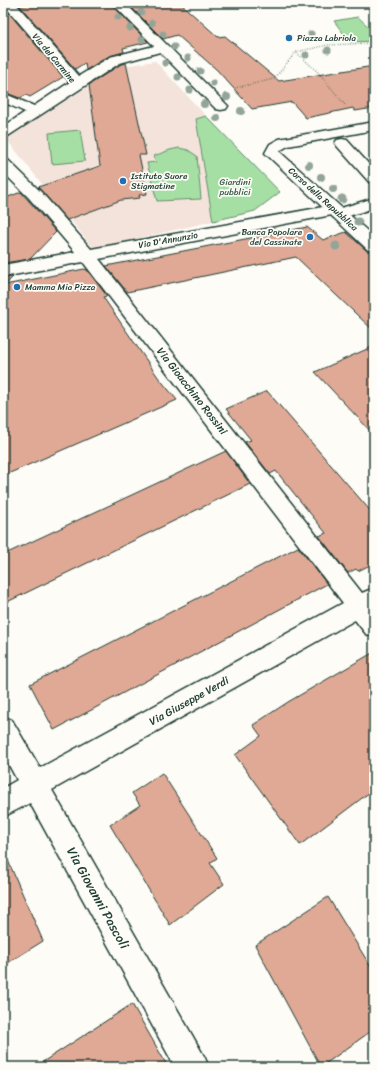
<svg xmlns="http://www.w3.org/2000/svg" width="377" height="1070" viewBox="0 0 377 1070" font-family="Sriracha,sans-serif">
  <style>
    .built { fill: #f4e3da }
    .green { fill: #a6dfa4; stroke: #628e6c }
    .building { fill: #dfa995; stroke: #1f3d34 }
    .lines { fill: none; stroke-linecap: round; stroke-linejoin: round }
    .street-casing { stroke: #1f3d34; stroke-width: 3 }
    .secondary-casing { stroke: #1f3d34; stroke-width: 3 }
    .path { stroke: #1f3d34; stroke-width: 1.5; stroke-dasharray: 0.5 2; stroke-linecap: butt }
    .street { fill: #fdfcf7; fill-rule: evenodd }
    .secondary { fill: #fdfcf7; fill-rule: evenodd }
    .tree { fill: #92a598 }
    .poi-dot { fill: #1f6fb2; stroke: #fdfcf7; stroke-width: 1.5 }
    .labels { text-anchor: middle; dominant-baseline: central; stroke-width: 3.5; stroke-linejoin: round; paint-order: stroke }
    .far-poi-label { font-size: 9px; fill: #1f3d34; stroke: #fdfcf7; text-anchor: start }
    .far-street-label { font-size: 9px; fill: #1f3d34; stroke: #fdfcf7 }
    .far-park-label { font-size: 9px; fill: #3a5d4a; stroke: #fdfcf7 }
    .street-label { font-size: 11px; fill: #1f3d34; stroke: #fdfcf7 }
    .near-street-label { font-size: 13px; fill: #1f3d34; stroke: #fdfcf7 }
  </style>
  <rect width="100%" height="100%" fill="#fdfcf7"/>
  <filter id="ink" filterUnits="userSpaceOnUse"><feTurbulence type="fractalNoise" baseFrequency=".025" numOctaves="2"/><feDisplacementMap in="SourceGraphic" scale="8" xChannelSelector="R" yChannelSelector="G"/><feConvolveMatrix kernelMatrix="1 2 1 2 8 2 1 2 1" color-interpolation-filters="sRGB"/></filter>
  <g filter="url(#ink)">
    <path class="built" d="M155,61L206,116L196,119L213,221L99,248L92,247L8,141L7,138L118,67Z"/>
    <path class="green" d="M358,17L372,30H374V41L350,42L334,21Z
      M206,116L280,192L255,211L213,221L196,119Z
      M80,130L85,161L52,164L49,133Z
      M179,148L188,150L197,156L201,199L157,201L147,163L156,162L154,156L170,150Z"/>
    <path class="building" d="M33,3H110L148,42L123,48L124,52L109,56L86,70L85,63L75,69L20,6Z
      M127,3H180L218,37L225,36L279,81L374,66V108L355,111L353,108L306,118L292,102L252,109L217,70L177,35L163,39Z
      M3,10L8,12L63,77L30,97L26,95L20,98L3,92Z
      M126,63L146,155H139L147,194L139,195L140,198L121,200L67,220L38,187L100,166L89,85L121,64Z
      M21,192L56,232L30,259L3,263V199Z
      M307,227L323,240L346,232L367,251L374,252V331L296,257L127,292L106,266Z
      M84,269L87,270L107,296L103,297L158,377L177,400L3,476V278L13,277L5,285Z
      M374,346V435L315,372Z
      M267,391L374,515V563L358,571L356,569L348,573L319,536L326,533L276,471L270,474L245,442L251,440L226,409Z
      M226,451L250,484L3,604V555Z
      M298,547L327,584L54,730L30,684Z
      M374,652V789L300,845L235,755L261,736L253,725L288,702Z
      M162,773L217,858L210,863L224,884L170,925L110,825L140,805L132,793Z
      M3,849L43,941L3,966Z
      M328,897L374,972V1029L321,1067L255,945Z
      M132,1004L168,1067H35Z"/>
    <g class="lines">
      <g class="street-casing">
        <path id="street" d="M3,3H11L17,5L79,76L110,57L154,46L112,3H125L228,106L226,109L221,110L216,109L160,52L120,63L8,136L3,137V127L25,112L3,102V93L34,106L70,82L9,11L3,8Z
          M342,139L347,140L374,170V184L369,182L337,146L335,143L337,140Z
          M3,158L8,160L41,192L91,249L334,205L341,208L374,198V208L339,219L333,217L332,215L99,259L362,593L374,588V637L366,634L355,620L52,790L204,1056L209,1067H175L30,803L3,817V788L17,780L3,754V716L12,720L40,768L343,603L83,262L3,277V265L75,252L29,198L3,172Z"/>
      </g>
      <g class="secondary-casing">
        <path id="secondary" d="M374,122V130L288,146L281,150L280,152L374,237V251L368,250L265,153L270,144L279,139Z"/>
      </g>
      <path class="path" d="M297,53L319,73L345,105
        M235,88L274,79L296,52L328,45L374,43"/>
      <use href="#street" class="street"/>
      <use href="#secondary" class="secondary"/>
    </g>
    <g class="tree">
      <circle cx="141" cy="12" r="3.5"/>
      <circle cx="118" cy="17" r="3.5"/>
      <circle cx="152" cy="23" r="3.5"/>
      <circle cx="130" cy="28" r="3.5"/>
      <circle cx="163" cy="34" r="3.5"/>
      <circle cx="311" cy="34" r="3.5"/>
      <circle cx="142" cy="39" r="3.5"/>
      <circle cx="174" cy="47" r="3.5"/>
      <circle cx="328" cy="50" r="3.5"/>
      <circle cx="306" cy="55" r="3.5"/>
      <circle cx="188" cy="58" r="3.5"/>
      <circle cx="165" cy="63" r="3.5"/>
      <circle cx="200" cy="71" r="3.5"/>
      <circle cx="178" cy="77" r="3.5"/>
      <circle cx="213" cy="83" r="3.5"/>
      <circle cx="190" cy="90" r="3.5"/>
      <circle cx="227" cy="97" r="4"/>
      <circle cx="204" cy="104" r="4"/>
      <circle cx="241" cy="111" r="4"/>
      <circle cx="217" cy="118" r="4"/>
      <circle cx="309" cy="165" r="4"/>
      <circle cx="321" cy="177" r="4"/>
      <circle cx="333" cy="189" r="4"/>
      <circle cx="342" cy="199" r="4.5"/>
      <circle cx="358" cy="222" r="4.5"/>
      <circle cx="336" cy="246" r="4.5"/>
    </g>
  </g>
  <g class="poi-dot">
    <circle cx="289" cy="38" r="4"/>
    <circle cx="123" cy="181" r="4"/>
    <circle cx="310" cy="237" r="4"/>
    <circle cx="17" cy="287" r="4"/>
  </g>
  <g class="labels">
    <g class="far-poi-label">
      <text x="297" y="38">Piazza Labriola</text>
      <text x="131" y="176">Istituto Suore<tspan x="131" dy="10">Stigmatine</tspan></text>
      <text x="302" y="232" text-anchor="end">Banca Popolare<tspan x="302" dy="10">del Cassinate</tspan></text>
      <text x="25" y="287">Mamma Mia Pizza</text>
    </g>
    <g class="far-street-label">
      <text transform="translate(54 58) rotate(50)">Via del Carmine</text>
      <text transform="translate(323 199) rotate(42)">Corso della Repubblica</text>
      <text transform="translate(168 240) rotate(-10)">Via D'Annunzio</text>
    </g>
    <g class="far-park-label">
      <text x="235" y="182">Giardini<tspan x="235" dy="10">pubblici</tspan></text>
    </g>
    <g class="street-label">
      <text transform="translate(192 391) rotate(52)">Via Gioacchino Rossini</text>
      <text transform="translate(189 701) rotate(-29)">Via Giuseppe Verdi</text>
    </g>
    <g class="near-street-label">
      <text transform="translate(98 898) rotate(61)">Via Giovanni Pascoli</text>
    </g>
  </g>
  <rect width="377" height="1070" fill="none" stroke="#fdfcf7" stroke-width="16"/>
  <rect x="8" y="8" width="361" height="1054" fill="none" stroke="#1f3d34" stroke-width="1.5" filter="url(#ink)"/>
</svg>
